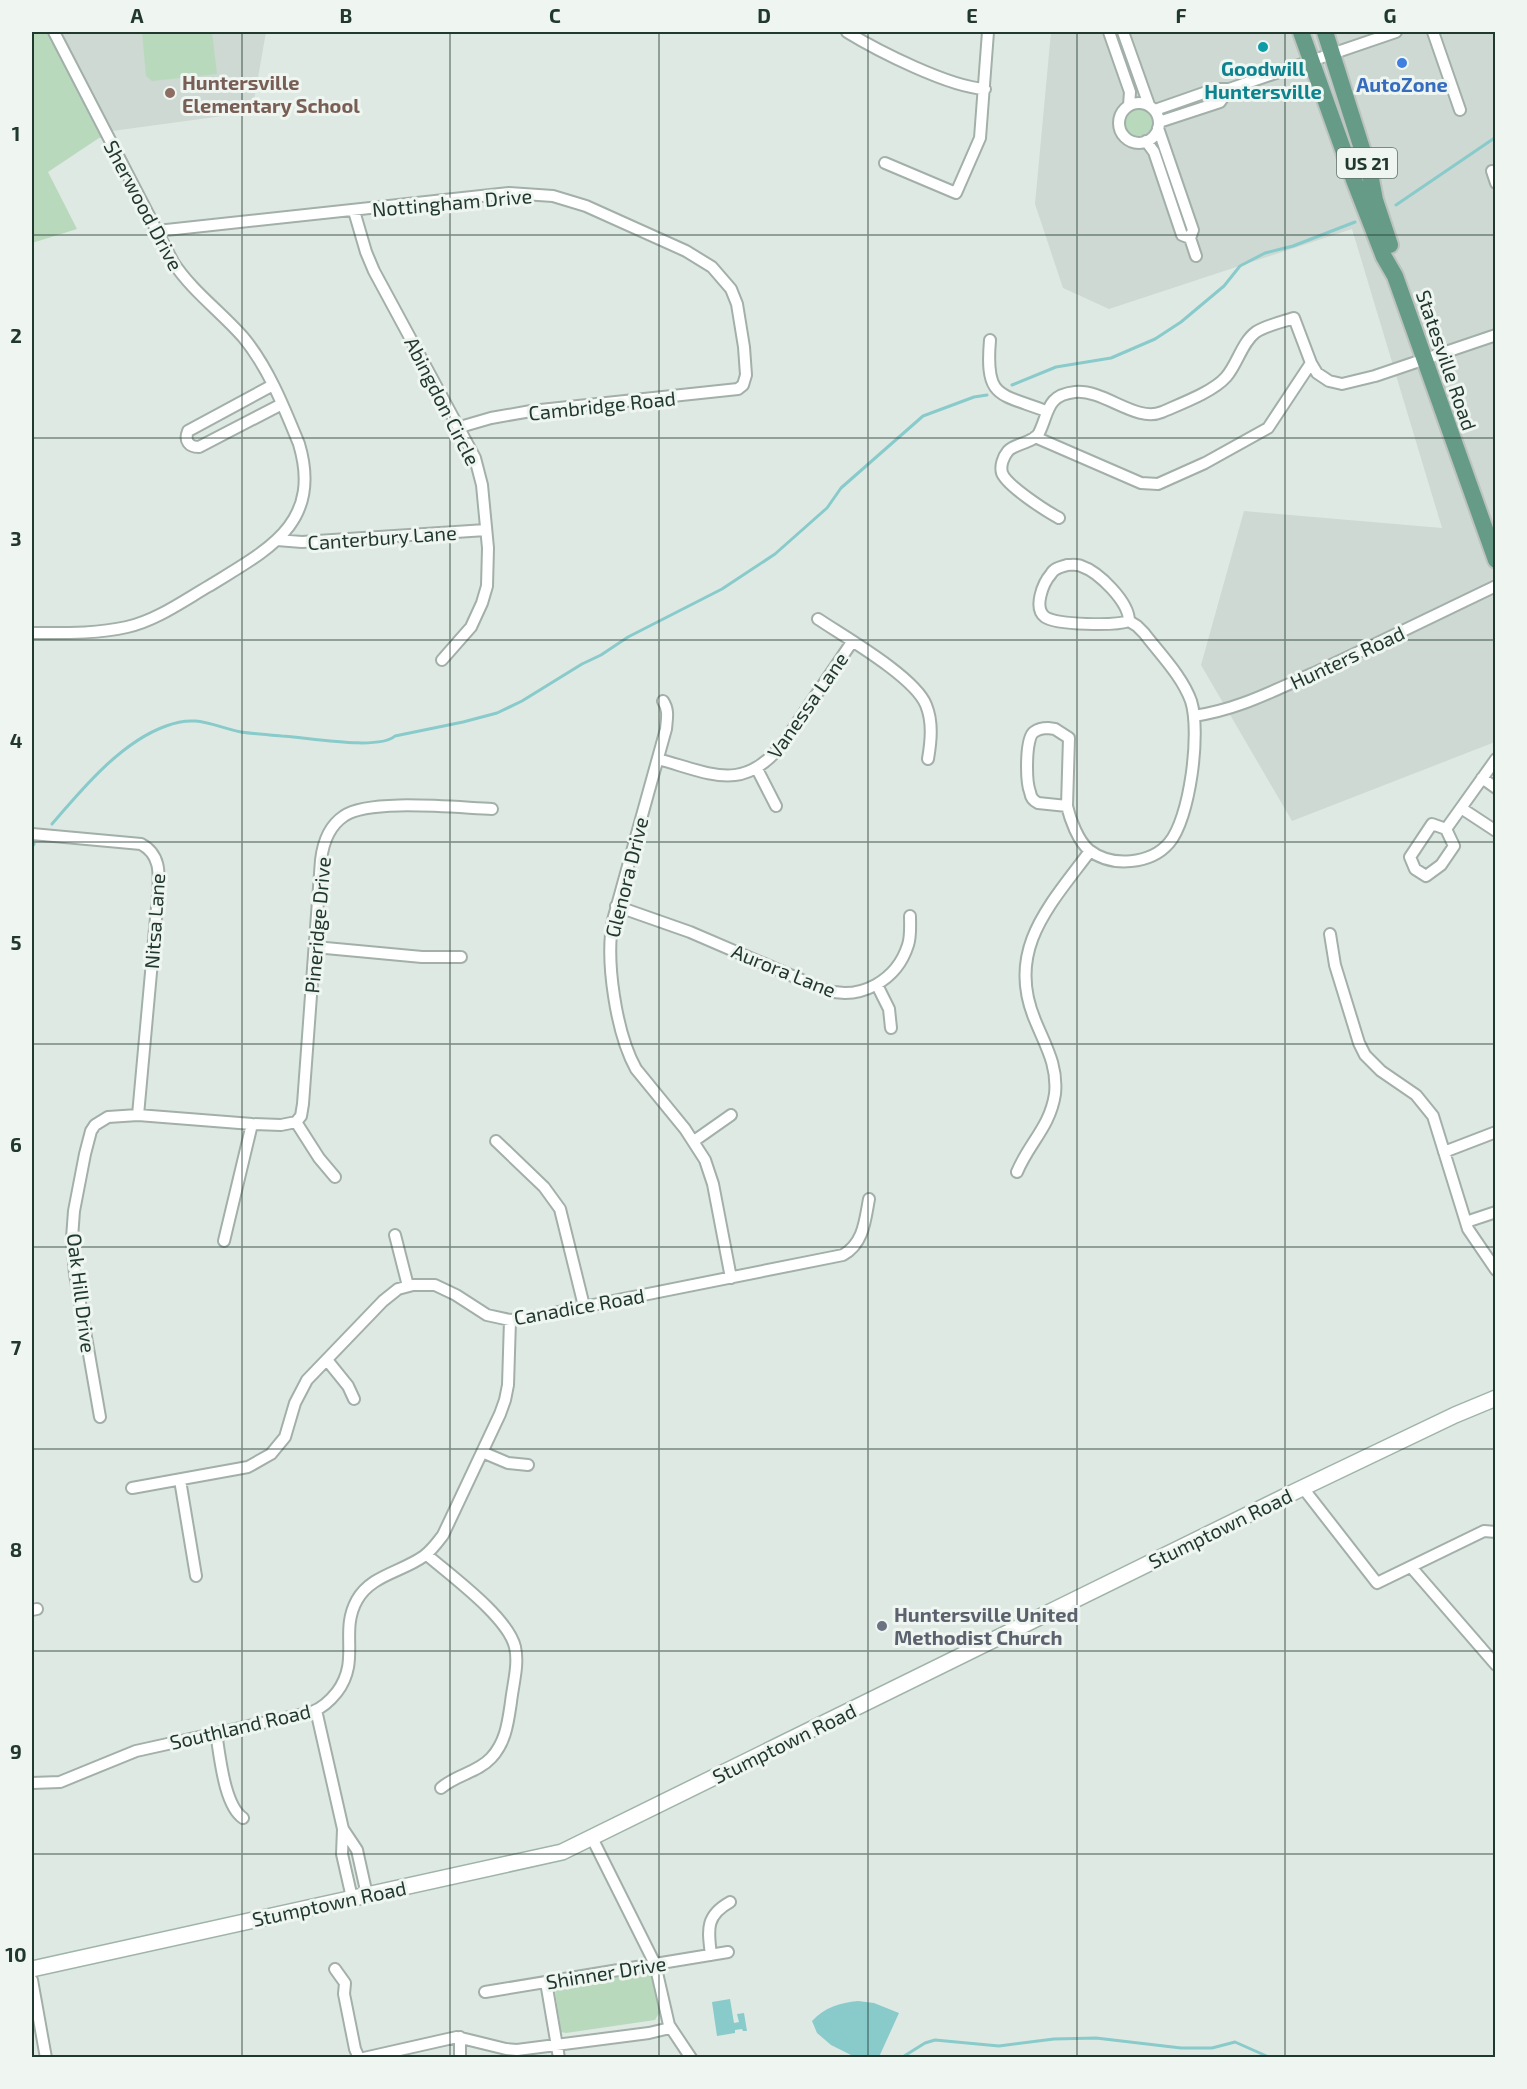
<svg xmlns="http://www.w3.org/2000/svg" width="1527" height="2089" viewBox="0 0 1527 2089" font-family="'Exo 2',sans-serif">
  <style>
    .built { fill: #cdd9d2 }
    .green { fill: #b9d9bd }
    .water { fill: #89cacb }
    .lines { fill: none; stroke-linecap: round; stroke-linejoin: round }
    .stream { stroke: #89cacb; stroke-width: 3 }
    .street-casing { stroke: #a2b0a9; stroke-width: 14 }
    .secondary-casing { stroke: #9fb4a9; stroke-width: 18 }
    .primary-casing { stroke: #bcc3c1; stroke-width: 20 }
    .street { stroke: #fff; stroke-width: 10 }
    .secondary { stroke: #fff; stroke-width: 15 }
    .primary { stroke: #669c87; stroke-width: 16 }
    .grid { fill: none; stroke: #21382f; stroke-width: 1.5; stroke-opacity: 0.55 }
    .culture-dot { fill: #0f9aa8; stroke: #eff6f1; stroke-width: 2 }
    .shop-dot { fill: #3f7fe0; stroke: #eff6f1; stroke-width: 2 }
    .education-dot { fill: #8d6e63; stroke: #eff6f1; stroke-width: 2 }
    .worship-dot { fill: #6b7280; stroke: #eff6f1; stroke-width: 2 }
    .labels { text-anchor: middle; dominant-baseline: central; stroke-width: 6; stroke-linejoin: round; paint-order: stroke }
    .shield { fill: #eff6f1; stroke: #5f7169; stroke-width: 1.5 }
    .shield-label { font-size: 18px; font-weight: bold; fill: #21382f }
    .culture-label { font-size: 20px; font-weight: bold; fill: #0d838f; stroke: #eff6f1 }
    .education-label { font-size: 20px; font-weight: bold; fill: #785e54; stroke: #eff6f1; text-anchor: start }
    .shop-label { font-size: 20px; font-weight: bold; fill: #366cbe; stroke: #eff6f1 }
    .street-label { font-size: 20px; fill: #21382f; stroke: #eff6f1 }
    .worship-label { font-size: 20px; font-weight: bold; fill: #5b616d; stroke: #eff6f1; text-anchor: start }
    .neatline { fill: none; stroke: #21382f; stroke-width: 2 }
    .grid-label { font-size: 20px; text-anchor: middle; font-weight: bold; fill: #21382f }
  </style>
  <rect width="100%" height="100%" fill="#dfe9e3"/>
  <path class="built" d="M54,32H266L252,112L105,132Z
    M1051,32H1495V742L1292,821L1201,665L1244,511L1442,528L1352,229L1109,309L1063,288L1035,204Z"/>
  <path class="green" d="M32,32H54L108,137L99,138L48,172L77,229L32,243Z
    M142,32H212L217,74L152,81L146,76Z
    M1119 123a20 20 0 1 1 40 0a20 20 0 1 1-40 0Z
    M647,1972L652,1975L659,2013L655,2020L566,2033L561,2032L555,1991L557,1987Z"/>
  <path class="water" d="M730,1999L734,2023L739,2022L737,2014L744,2013L747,2031H743L742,2029L735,2030V2033L717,2036L712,2002Z
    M858,2001L874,2003L899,2013L879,2057L853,2056L831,2045L817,2033L812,2021C825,2007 840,2003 858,2001Z"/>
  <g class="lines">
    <path class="stream" d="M1396,205L1496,137
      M1012,385L1056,367L1111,358L1155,339L1181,322L1224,286L1240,266L1265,253L1293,246L1355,222
      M52,824C82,789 121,742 166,726C197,714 212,726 241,732C255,734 269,735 282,736C306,737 378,751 395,736L463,722L497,713L522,701L582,664L601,655L628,637L722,589L775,554L827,508L841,488L923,416L974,397L987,395
      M32,847L34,844
      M901,2058L925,2043L935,2040L999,2046L1054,2039L1096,2038L1181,2048H1212L1235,2042L1271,2058"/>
    <g class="street-casing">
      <path id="street" d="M847,32C878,51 949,87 985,89
        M1109,32L1130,92L1129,105
        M1123,32L1149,105
        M1433,32L1460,110
        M1119 123a20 20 0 1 1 40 0a20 20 0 1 1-40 0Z
        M1155,110L1215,89H1229L1396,32
        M1159,122L1220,102L1229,89
        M1146,141L1154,152L1182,235L1190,238L1193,230L1158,128
        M885,163L956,193L980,138L988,32
        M1492,171L1496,183
        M354,211L366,252L374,271L475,458L482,485L488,548L487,586L482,603L471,627L442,660
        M157,231L509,193L553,196L586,206L686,251L712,267L731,289L737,304L744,347L746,375L743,385L738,389L531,411L491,418L460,427
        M1190,238L1196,256
        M990,340C985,399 999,393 1046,411
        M273,385L188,431C184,441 189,447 199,447L282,404
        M1035,437L1141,483L1158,484L1205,463L1268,428L1311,363
        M1059,518C1046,511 1007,486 1002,473C1000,466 1003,457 1008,451C1016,443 1033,443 1039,433C1049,413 1046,395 1075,392C1104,389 1136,423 1162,412C1180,404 1213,392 1226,377C1237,365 1242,342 1256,332C1267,325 1282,322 1294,318L1311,363L1317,373L1329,381L1342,384L1375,376L1496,335
        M277,540L302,542L486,530
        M1067,565C1072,565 1077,564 1081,566C1099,572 1129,602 1129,621C1115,626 1057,625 1045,617C1033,608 1043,583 1051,574C1054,568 1061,567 1067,565Z
        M818,619C845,637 915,677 926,705C933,722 931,741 928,759
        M32,633C63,633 96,634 127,627C157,620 183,601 209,586C267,550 323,524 299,444C284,407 268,367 243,337C220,311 192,291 173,262L54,32
        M663,701C669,710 667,718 666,729L613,920C605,960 616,1033 636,1069L685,1129L705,1160L713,1184L731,1278
        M1194,716C1240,709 1272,691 1314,673C1375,645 1435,615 1496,586
        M1048,728L1055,729L1069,738L1067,806L1038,803C1033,800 1031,798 1030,792C1026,782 1025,738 1034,732C1038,729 1044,728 1048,728Z
        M658,759C713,774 744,794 785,741L852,642
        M757,769L776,806
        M1482,778L1496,788
        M1067,806C1070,819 1078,841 1089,850C1112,868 1151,864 1169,843C1190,819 1201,732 1191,701C1182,676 1160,654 1144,633L1137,626L1129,621
        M1461,808L1496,831
        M1432,824L1446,829L1454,846L1441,865L1426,876L1415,869L1410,857Z
        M1446,829L1496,759
        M32,834L141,844C162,855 159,876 158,896L138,1115
        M616,906L690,932L825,990C861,1001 897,980 908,945C911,936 910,926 910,916
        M1330,934L1335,965L1359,1043L1365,1055L1381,1071L1416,1095L1433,1116L1468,1229L1496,1270
        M315,947L422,957H461
        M877,985L889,1009L891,1028
        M296,1122L301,1116L303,1104L321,860C323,843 329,826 344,816C369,798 460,808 492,809
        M296,1122L319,1158L335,1177
        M496,1141L544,1187L560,1209L584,1306
        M694,1141L731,1115
        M1444,1152L1496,1132
        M1017,1172C1029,1143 1050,1127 1055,1094C1058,1065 1045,1045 1035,1020C1005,949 1051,904 1090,851
        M1466,1222L1496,1212
        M395,1235L408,1286
        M224,1241L252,1124
        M327,1360L348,1386L354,1399
        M100,1417L75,1274L72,1238L74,1211L85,1154L91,1131L95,1125L108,1117L138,1115L252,1124L281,1125L296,1122
        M482,1452L508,1463L528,1465
        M180,1480L196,1576
        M132,1488L248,1467L271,1454L285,1437L295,1403L307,1380L383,1301L398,1289L413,1285H435L456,1295L487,1315L510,1320L528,1318L843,1255C864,1243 865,1220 869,1199
        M1303,1488L1377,1583L1484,1531L1496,1532
        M427,1555C450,1575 508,1617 515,1647C519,1664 513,1684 511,1702C508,1722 506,1742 491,1758C477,1773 457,1774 441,1788
        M1411,1567L1496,1665
        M32,1610L37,1609
        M316,1710L343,1829L342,1854L352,1898
        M216,1733C220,1756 224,1805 243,1818
        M32,1783L60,1782L136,1751L312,1712C322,1708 330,1701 337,1692C361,1660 339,1632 357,1600C371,1575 402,1572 424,1556C432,1550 437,1543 443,1535L500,1414L505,1400L508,1385L510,1320
        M343,1829L357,1850L367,1895
        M592,1838L655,1964L669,2025L691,2058
        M711,1955C708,1930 705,1916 730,1902
        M335,1969L345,1983L344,1994L355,2049L359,2058
        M32,1980L46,2058
        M546,1982L559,2058
        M485,1992L728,1952
        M460,2037V2058
        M364,2058L457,2037L506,2049L517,2050L649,2033L670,2028"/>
    </g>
    <g class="secondary-casing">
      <path id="secondary" d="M32,1969L562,1852L1294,1492L1455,1415L1496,1398"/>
    </g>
    <g class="primary-casing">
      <path id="primary" d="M1301,32L1354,180L1384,257L1395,276L1496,560
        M1325,32L1370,174L1375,200L1390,245"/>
    </g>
    <use href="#street" class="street"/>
    <use href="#secondary" class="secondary"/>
    <use href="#primary" class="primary"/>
  </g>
  <path class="grid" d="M242,32V2058M450,32V2058M659,32V2058M868,32V2058M1077,32V2058M1285,32V2058M32,235H1496M32,438H1496M32,640H1496M32,842H1496M32,1044H1496M32,1247H1496M32,1449H1496M32,1651H1496M32,1854H1496"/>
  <circle class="culture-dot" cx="1263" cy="47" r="6"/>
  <circle class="shop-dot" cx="1402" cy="63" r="6"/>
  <circle class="education-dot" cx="170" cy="93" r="6"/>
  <circle class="worship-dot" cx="882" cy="1626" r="6"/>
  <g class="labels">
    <rect class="shield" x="1337" y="148" width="60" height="30" rx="4.5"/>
    <g class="shield-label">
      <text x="1367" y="163">US 21</text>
    </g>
    <g class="culture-label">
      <text x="1263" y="68">Goodwill<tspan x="1263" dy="23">Huntersville</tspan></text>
    </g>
    <g class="education-label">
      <text x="182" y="82">Huntersville<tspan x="182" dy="23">Elementary School</tspan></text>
    </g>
    <g class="shop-label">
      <text x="1402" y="84">AutoZone</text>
    </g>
    <g class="street-label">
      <text transform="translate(452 202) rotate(-5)">Nottingham Drive</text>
      <text transform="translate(144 205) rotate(62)">Sherwood Drive</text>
      <text transform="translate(1447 360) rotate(71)">Statesville Road</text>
      <text transform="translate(443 401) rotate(63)">Abingdon Circle</text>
      <text transform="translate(602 405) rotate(-6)">Cambridge Road</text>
      <text transform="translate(382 537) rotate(-4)">Canterbury Lane</text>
      <text transform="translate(1347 657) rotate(-25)">Hunters Road</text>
      <text transform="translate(807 705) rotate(-55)">Vanessa Lane</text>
      <text transform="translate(626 877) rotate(-76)">Glenora Drive</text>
      <text transform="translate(154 921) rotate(-86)">Nitsa Lane</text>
      <text transform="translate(317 925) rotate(-85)">Pineridge Drive</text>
      <text transform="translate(784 970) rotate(22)">Aurora Lane</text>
      <text transform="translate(82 1293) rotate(83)">Oak Hill Drive</text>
      <text transform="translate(579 1306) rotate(-10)">Canadice Road</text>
      <text transform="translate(1220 1528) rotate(-26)">Stumptown Road</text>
      <text transform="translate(240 1726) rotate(-13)">Southland Road</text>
      <text transform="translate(784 1743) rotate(-26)">Stumptown Road</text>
      <text transform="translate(329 1903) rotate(-12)">Stumptown Road</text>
      <text transform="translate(606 1972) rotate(-9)">Shinner Drive</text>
    </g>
    <g class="worship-label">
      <text x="894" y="1614">Huntersville United<tspan x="894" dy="23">Methodist Church</tspan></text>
    </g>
  </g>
  <rect width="1527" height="2089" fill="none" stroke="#eff6f1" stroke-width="66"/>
  <rect x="33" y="33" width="1461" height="2023" class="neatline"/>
  <g class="grid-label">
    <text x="137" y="23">A</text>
    <text x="346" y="23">B</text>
    <text x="555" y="23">C</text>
    <text x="764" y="23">D</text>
    <text x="972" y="23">E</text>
    <text x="1181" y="23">F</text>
    <text x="1390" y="23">G</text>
    <text x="16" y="141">1</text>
    <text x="16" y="343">2</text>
    <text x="16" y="546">3</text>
    <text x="16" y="748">4</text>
    <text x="16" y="950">5</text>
    <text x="16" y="1152">6</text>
    <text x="16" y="1355">7</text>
    <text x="16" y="1557">8</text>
    <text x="16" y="1759">9</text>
    <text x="16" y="1962">10</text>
  </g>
</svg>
